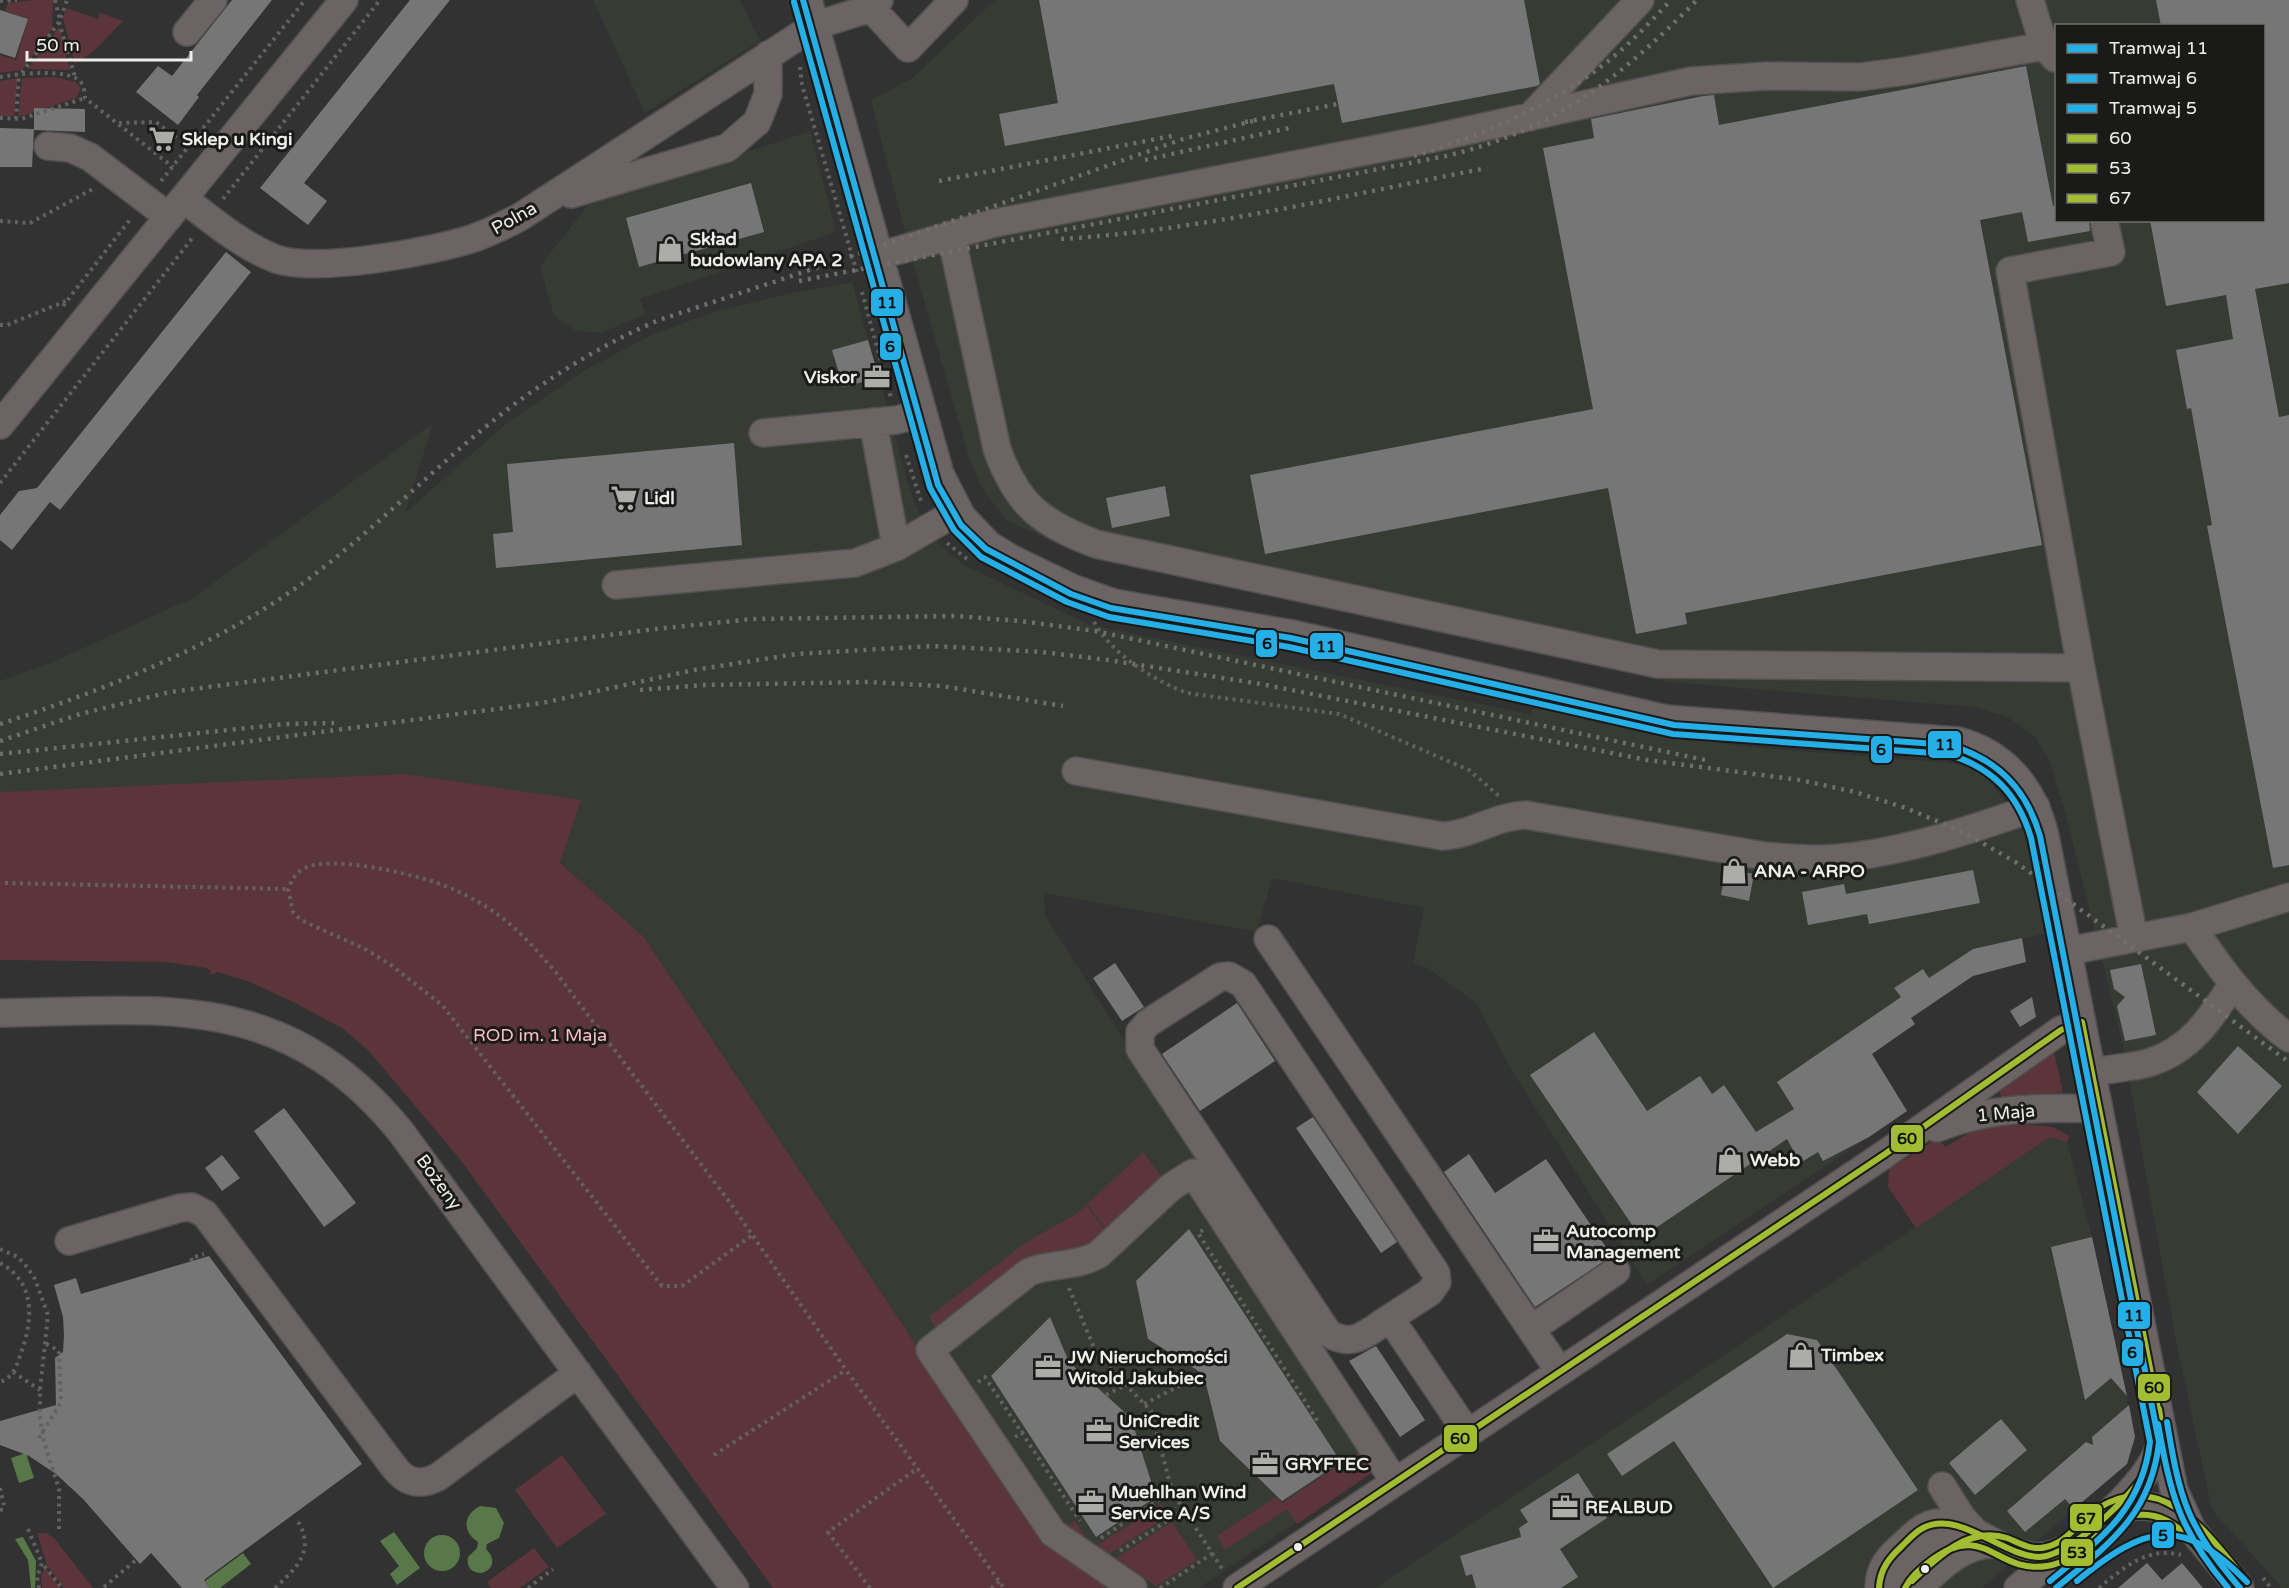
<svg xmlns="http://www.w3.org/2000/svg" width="2289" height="1588" viewBox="0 0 2289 1588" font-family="'Varela Round',sans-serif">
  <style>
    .built { fill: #363b34; fill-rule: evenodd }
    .green { fill: #5c353a }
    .water { fill: #597849 }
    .building { fill: #757675 }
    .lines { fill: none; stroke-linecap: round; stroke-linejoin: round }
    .minor-casing { stroke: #4f504f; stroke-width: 30 }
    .path { stroke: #646060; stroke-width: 4; stroke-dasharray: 3 4.5; stroke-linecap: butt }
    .minor { stroke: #6c6364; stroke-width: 27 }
    .rail { stroke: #716e6c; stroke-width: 4.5; stroke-dasharray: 3 6; stroke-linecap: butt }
    .bus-1-casing { stroke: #1a1b19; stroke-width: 10 }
    .bus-2-casing { stroke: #1a1b19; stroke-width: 10 }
    .bus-3-casing { stroke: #1a1b19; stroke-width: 10 }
    .bus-1 { stroke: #a2bd31; stroke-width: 6 }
    .bus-2 { stroke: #a2bd31; stroke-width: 6 }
    .bus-3 { stroke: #a2bd31; stroke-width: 6 }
    .tram-1-casing { stroke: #1a1b19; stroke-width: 10 }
    .tram-2-casing { stroke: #1a1b19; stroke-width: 10 }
    .tram-3-casing { stroke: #1a1b19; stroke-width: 10 }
    .tram-1 { stroke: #26afe7; stroke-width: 6 }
    .tram-2 { stroke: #26afe7; stroke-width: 6 }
    .tram-3 { stroke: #26afe7; stroke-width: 6 }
    .bus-dot { fill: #eeefed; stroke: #1a1b19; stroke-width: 2 }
    .labels { text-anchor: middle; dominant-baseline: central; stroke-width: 6; stroke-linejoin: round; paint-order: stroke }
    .poi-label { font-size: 18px; font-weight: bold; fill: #eeefed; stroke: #1a1b19; text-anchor: start }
    .street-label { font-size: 18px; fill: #eeefed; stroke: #1a1b19 }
    .park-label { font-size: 18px; fill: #fbbfc4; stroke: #1a1b19 }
    .line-badge { stroke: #1a1b19; stroke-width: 2 }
    .pale-badge-label { font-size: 16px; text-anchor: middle; font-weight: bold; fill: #111 }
  </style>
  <rect width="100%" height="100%" fill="#313231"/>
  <path class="built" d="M593,0H740L760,41L645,113Z
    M995,0H2289V1588H2282L2212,1510L2175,1336L2122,1041L2068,823L2050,762L2035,737L2007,717L1974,707L1668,682L1440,629L1171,574L1076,552L1006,520L982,488L970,461L909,248L871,100L911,79ZM2056,26H2264V220H2056Z
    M810,131L836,232L640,299L646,314L601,333L576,331L554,316L540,266L588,205Z
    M852,282L911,493L919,513L937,542L964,565L1090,625L1530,714L1532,708L1738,746L1976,765L2027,828L2052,932L1973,949L1832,1044L1884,1127L1647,1285L1509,1066L1476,1003L1428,968L1413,963L1424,908L1272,878L1257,932L1044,893L1045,915L1224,1198L1397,1455L1199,1588H1115L1047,1541L643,936L560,863L0,830V681L53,662L183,602L189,601L433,423L405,513L508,422L585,370L653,334L717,311L787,294Z
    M2050,1137L2067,1142L2092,1237L2135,1437L2127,1464L1982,1588H1375Z"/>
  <path class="green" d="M34,0H53L52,29L22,70L0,73V55L16,60L28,19L5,11L8,3Z
    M66,8L98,19L100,13L123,21L93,52L75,64L63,18Z
    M59,27L70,70L28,69Z
    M55,77L76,82L81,88L76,98L18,117L22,78Z
    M18,78L14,116H0V81Z
    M405,774L581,800L560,863L643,936L1047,1541L1115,1588H773L459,1158L368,1050L342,1028L293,1002L250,982L218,972L210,975L211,971L207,968L165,962L0,960V792Z
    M2054,1052L2063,1092L2003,1098L2000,1094L2001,1087Z
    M2023,1124L2053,1127L2069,1136L2067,1142L2050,1137L1916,1228L1888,1187L1889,1169L1938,1138L1945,1147L1974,1130Z
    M1143,1152L1163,1179L1108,1232L1087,1204Z
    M1086,1205L1107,1233L1094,1244L937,1330L929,1317L1025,1243L1076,1214Z
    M1362,1450L1373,1472L1297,1524L1287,1509L1225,1550L1217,1536L1221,1533L1276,1497L1282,1503Z
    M562,1455L606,1514L557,1548L515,1490Z
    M1161,1504L1168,1516L1103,1558L1062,1529L1075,1521L1093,1548Z
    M1172,1522L1197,1560L1156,1586L1116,1558Z
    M37,1533H46L54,1538L93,1588H64L47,1565Z
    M534,1548L549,1567L520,1588H491L487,1582Z
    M45,1567L60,1588H42L41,1577Z"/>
  <path class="water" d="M26,1453L34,1478L19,1483L11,1458Z
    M480,1506L496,1508L504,1523L499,1538L487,1544L486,1549C496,1558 494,1570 481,1573C471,1573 466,1566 468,1557L477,1548L478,1542C462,1532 463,1515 480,1506Z
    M394,1532L420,1568L397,1585L390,1574L399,1566L380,1541Z
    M424 1553a18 18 0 1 1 36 0a18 18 0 1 1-36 0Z
    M23,1537L36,1561L35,1588H31L28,1560L15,1539Z
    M243,1553L251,1564L220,1588H210L205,1581Z"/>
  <path class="building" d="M232,0H272L197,95L199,97L178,125L136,92L158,66L172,76Z
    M410,0H450L304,183L327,201L308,225L260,188Z
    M1039,0H1524L1540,84L1537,86L1342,123L1334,84L1005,146L999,114L1058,103Z
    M2156,0H2289V283L2255,289L2279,417L2289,415V865L2273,868L2207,526L2212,525L2191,408L2187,409L2176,350L2233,339L2226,295L2166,306L2150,220H2264V26H2161Z
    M0,10L28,19L15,58L0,53Z
    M2026,66L2053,206L2056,205V220H2089L2090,231L2028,242L2022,212L1980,220L2042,545L1685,613L1687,624L1636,634L1608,488L1265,554L1250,475L1593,409L1543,148L1594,138L1591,119L1703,96L1714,95L1719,125Z
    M34,108L85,109V132L34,130Z
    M0,128L34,129L32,167H0Z
    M751,183L764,232L639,267L626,218Z
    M226,252L251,272L60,510L50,502L12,550L0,540V515L19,491L37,488Z
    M868,340L879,378L843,387L832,350Z
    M734,443L742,545L496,568L493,534L513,532L507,464Z
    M1165,486L1170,516L1112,528L1106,498Z
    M1726,869L1754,874L1749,901L1721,895Z
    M1973,870L1980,903L1869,924L1867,914L1808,925L1802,892L1844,884L1846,894Z
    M2022,938L2026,962L1973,976L1911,1018L1915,1024L1872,1054L1907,1111L1869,1137L1823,1161L1818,1152L1800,1163L1787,1139L1641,1238L1530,1075L1594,1032L1647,1111L1700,1076L1712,1094L1724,1085L1756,1132L1794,1109L1777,1082L1901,997L1894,988L1923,969L1929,978L1973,949Z
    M1115,963L1144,1007L1122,1021L1093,978Z
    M2141,964L2156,1035L2125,1041L2117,1006L2125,997L2114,989L2110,970Z
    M2032,997L2036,1017L2020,1027L2010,1011Z
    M1237,1003L1275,1061L1200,1111L1162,1054Z
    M2238,1046L2282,1086L2238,1134L2197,1092Z
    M284,1108L356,1203L324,1227L254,1131Z
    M1313,1117L1397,1242L1381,1253L1296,1128Z
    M1469,1154L1495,1193L1546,1159L1612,1256L1535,1307L1444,1172Z
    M222,1155L240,1178L222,1191L205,1168Z
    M1189,1229L1341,1462L1282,1501L1220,1441L1206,1384L1197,1370L1148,1339L1136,1281Z
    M2092,1237L2127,1396L2111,1378L2085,1400L2051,1247Z
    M209,1256L362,1464L204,1580L210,1588H182L151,1553L140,1564L83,1499L56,1474L29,1456L0,1445V1421L56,1405L55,1358L63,1352L64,1335L63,1317L54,1285L76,1278L81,1294Z
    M1050,1317L1069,1362L1131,1418L1156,1497L1096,1537L991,1376Z
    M1787,1334L1817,1340L1918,1490L1773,1588L1674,1441L1622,1476L1607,1454Z
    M1376,1346L1425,1420L1400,1437L1349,1361Z
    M2129,1405L2135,1437L2127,1464L2074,1509L2065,1499L2025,1532L2007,1511L2086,1442L2093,1445L2092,1437Z
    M2001,1419L2027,1450L1975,1495L1949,1463Z
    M1578,1473L1607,1518L1560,1549L1578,1577L1561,1588H1476L1472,1574L1466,1576L1460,1556L1521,1537L1519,1528L1528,1522L1520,1510Z
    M2147,1563L2162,1580L2182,1563L2203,1588H2118Z"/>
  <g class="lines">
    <g class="minor-casing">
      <path id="minor" d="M808,0L940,474L962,517L989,545L1010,558L1074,589L1114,603L1292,634L1666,719L1958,741C2005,753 2034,789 2045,836L2174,1490L2192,1530L2240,1588
        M2030,0L2044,46L2055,58
        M871,8L908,48L954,0
        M187,32L213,0
        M1530,117L1640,0
        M48,146L70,148L90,157L169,217
        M571,194L727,148L757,122L768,94V55
        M184,199C212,220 242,246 276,259C317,273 432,252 474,238C490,232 505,225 520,217L814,26L871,8L879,0
        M2104,220L2111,252L2010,271L2081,668L2134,938
        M951,235L997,449C1017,505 1041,523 1096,544L1658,664L2081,668
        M878,256L995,223L1438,137L1691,81L1767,76L1860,77L1906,71L2044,46
        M873,422L896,547
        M0,425L344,0
        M763,433L897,420L923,413
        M616,585L855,563L896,547L958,511
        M1076,771L1442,836C1472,835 1495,816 1526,815L1765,856C1789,858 1815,861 1839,858C1905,852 1974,829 2036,807
        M2192,927C2220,968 2248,1008 2289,1038
        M1268,939L1560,1372
        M2068,951L2192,927L2289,897
        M0,1013C165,1010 285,990 401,1132L735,1588
        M2092,1073C2110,1068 2130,1068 2148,1063C2189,1051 2210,1020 2232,985
        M1937,1128C1988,1107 2044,1107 2099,1109
        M69,1241L180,1208L192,1207L205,1214L394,1467C406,1483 420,1486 438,1477L578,1373
        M1390,1318C1368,1332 1354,1349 1328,1333L1140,1049V1032L1148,1023L1220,977L1229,976L1243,984L1436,1273L1437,1282L1430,1292L1390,1318L1468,1434
        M1531,1329L1616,1271
        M1942,1486L1962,1518L1976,1533
        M2109,1514C2140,1500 2167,1504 2190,1529
        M1133,1588L1053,1533L930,1350L1029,1272C1052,1263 1078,1267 1099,1254L1171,1187L1193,1173L1395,1482
        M1237,1588L1885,1154L2061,1030L2082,1022
        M1879,1588C1879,1568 1889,1557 1903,1545C1911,1538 1918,1529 1929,1525C1972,1509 2014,1579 2065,1549
        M1895,1588C1904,1563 1945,1533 1972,1534
        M1918,1588C1940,1568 1961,1545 1992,1544
        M2018,1588C2060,1553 2157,1488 2163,1433"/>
    </g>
    <path class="path" d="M55,0L60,20
      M0,1L17,0
      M59,22L75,77
      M800,67L802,85L858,276
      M22,73L59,22L67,0
      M0,77C16,74 74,67 82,84C84,87 85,94 85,98L173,167
      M0,118L21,119L85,98
      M16,119L19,74
      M119,123L156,122L188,147
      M161,181L305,0
      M223,199L380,0
      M0,221L30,223L93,189
      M862,292L891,398
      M63,306L132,217
      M0,325H7L66,301
      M906,455L922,504
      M0,483L194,236
      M947,543L967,559
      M1094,622C1112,654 1153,680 1187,693L1339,714L1469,770L1499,796
      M5,883L288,889
      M1203,1230L1198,1233L1319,1423
      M751,1236L682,1286H662L442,1005L391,965L367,950L301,920L293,912L288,889C292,880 296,872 305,868C331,855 404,873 432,881C456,889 481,902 501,917C521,932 537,951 554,970L728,1200L846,1370L1004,1588
      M0,1249L18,1257L27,1267L35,1279L48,1315L40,1390V1417L44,1442L59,1489V1530
      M192,1261L191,1258L204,1254
      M0,1263C36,1282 33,1320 21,1353C17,1365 13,1378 0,1382
      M1069,1288L1097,1355L1151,1411L1172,1491
      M13,1372L40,1390
      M978,1382L985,1377L1080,1521
      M1106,1395L1125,1385
      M1144,1404L1201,1375
      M1015,1437L1026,1430
      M39,1438L61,1402L59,1351L45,1343
      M714,1455L846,1370
      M0,1488L4,1505
      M0,1510L5,1509
      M28,1529L42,1563
      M1101,1538L1172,1491L1184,1510
      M1120,1551L1184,1510L1223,1570
      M2263,1578L2271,1588
      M104,1587L136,1560
      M39,1588L37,1577L42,1563L62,1588
      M275,1588C295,1569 317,1551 297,1520
      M528,1588L553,1569
      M870,1588L828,1532L918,1468
      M991,1588L1000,1581
      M1160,1588L1213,1553
      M2099,1588C2123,1568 2148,1546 2181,1555"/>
    <use href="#minor" class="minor"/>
    <path class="rail" d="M1245,122L1338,104
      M1414,156C1484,135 1554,105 1612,58C1633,41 1652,20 1671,0
      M1145,160L1289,128
      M939,181L1172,136
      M1061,239C1205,230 1346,195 1487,168
      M799,281L1446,156C1555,130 1620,78 1697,0
      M640,690L704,685L868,682L942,686L1063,706
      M0,724C102,691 216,646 303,583C374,531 435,466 504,412C551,376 605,343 659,320L876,248L1183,139L1253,121
      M0,741L80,714L170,692L655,629L753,619L956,616L1020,621L1095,631L1705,760
      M0,754L285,724L334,723
      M0,774L542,703L694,670L796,654L933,646L1042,652L1108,660L1261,684L1647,760L1800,780L1855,792L1906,808L1965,833L2017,863L2289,1062"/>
    <g class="bus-1-casing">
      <path id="bus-1" d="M1237,1588L1885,1154L2061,1030L2082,1022L2174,1490L2192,1530L2240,1588
        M1879,1588C1880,1569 1889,1558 1902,1546C1909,1539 1915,1532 1923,1528C1959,1509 2002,1556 2039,1557C2072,1557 2146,1483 2157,1454C2163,1439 2162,1424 2159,1409"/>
    </g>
    <g class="bus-2-casing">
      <path id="bus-2" d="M1905,1588C1911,1576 1922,1567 1933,1559C1985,1521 1996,1574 2047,1566C2092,1559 2103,1506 2154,1516C2186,1523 2210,1564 2229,1588"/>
    </g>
    <g class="bus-3-casing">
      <path id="bus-3" d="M1912,1581C1938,1557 1968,1526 2007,1538C2020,1543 2032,1551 2046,1547C2068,1542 2079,1521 2097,1509C2164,1466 2210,1537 2247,1582"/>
    </g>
    <use href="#bus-1" class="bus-1"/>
    <use href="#bus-2" class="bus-2"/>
    <use href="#bus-3" class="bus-3"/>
    <g class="tram-1-casing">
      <path id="tram-1" d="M803,0L938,485L961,525L986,549L1071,594L1111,608L1291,638L1674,725L1949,745C1997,759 2026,788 2040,836L2159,1442C2151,1515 2109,1544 2056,1588
        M2167,1422C2180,1501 2187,1526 2240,1588"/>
    </g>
    <g class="tram-2-casing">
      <path id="tram-2" d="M794,2L930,488L954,530L981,557L1067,602L1109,617L1289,647L1673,734L1947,754C1992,767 2018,794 2031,838L2150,1442C2142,1510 2099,1540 2050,1581
        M2158,1424C2171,1496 2179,1530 2228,1588"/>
    </g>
    <g class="tram-3-casing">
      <path id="tram-3" d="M2077,1581C2146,1525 2181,1514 2247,1582"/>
    </g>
    <use href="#tram-1" class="tram-1"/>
    <use href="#tram-2" class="tram-2"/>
    <use href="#tram-3" class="tram-3"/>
  </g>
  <defs>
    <g id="supermarket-bare" transform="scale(2.07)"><path d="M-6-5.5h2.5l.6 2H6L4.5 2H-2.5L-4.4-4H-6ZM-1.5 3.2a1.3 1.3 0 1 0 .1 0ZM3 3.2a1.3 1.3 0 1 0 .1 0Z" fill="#acadab" stroke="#1a1b19" stroke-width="2.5" paint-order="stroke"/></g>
    <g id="shop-bare" transform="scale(2.07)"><path d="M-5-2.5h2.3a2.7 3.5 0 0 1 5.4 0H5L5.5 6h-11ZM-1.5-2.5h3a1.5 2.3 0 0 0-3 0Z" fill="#acadab" stroke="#1a1b19" stroke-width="2.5" paint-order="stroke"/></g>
    <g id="office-bare" transform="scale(2.07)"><path d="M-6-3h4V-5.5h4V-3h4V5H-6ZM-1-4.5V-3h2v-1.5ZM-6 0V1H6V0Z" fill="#acadab" stroke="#1a1b19" stroke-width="2.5" paint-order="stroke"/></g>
  </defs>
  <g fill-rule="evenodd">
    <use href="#supermarket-bare" x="162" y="139"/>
    <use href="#shop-bare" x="670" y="249"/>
    <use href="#office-bare" x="877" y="377"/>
    <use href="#supermarket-bare" x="624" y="498"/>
    <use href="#shop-bare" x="1734" y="871"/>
    <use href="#shop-bare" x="1730" y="1160"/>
    <use href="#office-bare" x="1546" y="1241"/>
    <use href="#shop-bare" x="1801" y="1355"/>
    <use href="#office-bare" x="1048" y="1367"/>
    <use href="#office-bare" x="1099" y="1431"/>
    <use href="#office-bare" x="1265" y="1464"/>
    <use href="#office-bare" x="1091" y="1502"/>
    <use href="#office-bare" x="1565" y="1507"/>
  </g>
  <g class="bus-dot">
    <circle cx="1298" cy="1547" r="5"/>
    <circle cx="1925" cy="1569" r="5"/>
  </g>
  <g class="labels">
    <g class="poi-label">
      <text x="182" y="139">Sklep u Kingi</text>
      <text x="690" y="239">Skład<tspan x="690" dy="21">budowlany APA 2</tspan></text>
      <text x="857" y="377" text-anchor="end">Viskor</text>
      <text x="644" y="498">Lidl</text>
      <text x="1754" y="871">ANA - ARPO</text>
      <text x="1750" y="1160">Webb</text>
      <text x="1566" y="1231">Autocomp<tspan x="1566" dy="21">Management</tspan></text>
      <text x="1821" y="1355">Timbex</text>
      <text x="1068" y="1357">JW Nieruchomości<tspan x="1068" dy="21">Witold Jakubiec</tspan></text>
      <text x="1119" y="1421">UniCredit<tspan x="1119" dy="21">Services</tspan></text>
      <text x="1285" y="1464">GRYFTEC</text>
      <text x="1111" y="1492">Muehlhan Wind<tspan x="1111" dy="21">Service A/S</tspan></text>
      <text x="1585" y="1507">REALBUD</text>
    </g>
    <g class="street-label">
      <text transform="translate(514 218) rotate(-29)">Polna</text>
      <text transform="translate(2006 1113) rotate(-5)">1 Maja</text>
      <text transform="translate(439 1182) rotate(54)">Bożeny</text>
    </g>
    <g class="park-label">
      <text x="540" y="1035">ROD im. 1 Maja</text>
    </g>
  </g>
  <g class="line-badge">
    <rect x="870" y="288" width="34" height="29" rx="6" fill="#26afe7"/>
    <rect x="879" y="332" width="23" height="29" rx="6" fill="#26afe7"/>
    <rect x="1255" y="629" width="23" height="29" rx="6" fill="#26afe7"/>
    <rect x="1309" y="632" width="35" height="28" rx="6" fill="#26afe7"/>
    <rect x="1927" y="730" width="35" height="29" rx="6" fill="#26afe7"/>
    <rect x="1870" y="735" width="23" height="29" rx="6" fill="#26afe7"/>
    <rect x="1890" y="1124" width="34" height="29" rx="6" fill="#a2bd31"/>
    <rect x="2117" y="1301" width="34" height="29" rx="6" fill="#26afe7"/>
    <rect x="2121" y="1338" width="23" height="29" rx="6" fill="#26afe7"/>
    <rect x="2137" y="1373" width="34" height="29" rx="6" fill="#a2bd31"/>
    <rect x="1443" y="1424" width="35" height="29" rx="6" fill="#a2bd31"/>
    <rect x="2069" y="1503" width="34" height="29" rx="6" fill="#a2bd31"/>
    <rect x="2151" y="1521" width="24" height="28" rx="6" fill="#26afe7"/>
    <rect x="2060" y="1538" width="34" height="29" rx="6" fill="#a2bd31"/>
  </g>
  <g class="pale-badge-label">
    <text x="887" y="308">11</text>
    <text x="890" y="352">6</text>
    <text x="1267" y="649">6</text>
    <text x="1326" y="652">11</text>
    <text x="1945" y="750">11</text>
    <text x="1881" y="755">6</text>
    <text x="1907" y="1144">60</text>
    <text x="2134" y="1321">11</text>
    <text x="2132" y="1358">6</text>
    <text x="2154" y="1393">60</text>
    <text x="1460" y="1444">60</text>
    <text x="2086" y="1524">67</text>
    <text x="2163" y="1541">5</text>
    <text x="2077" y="1558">53</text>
  </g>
  <rect x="2055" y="24" width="210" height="198" fill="#1a1b19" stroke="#6f706e" stroke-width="1.5"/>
  <rect x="2067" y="44" width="30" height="9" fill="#26afe7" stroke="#6f706e" stroke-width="1.5"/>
  <text x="2109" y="54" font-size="18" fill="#eeefed">Tramwaj 11</text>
  <rect x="2067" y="74" width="30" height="9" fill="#26afe7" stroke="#6f706e" stroke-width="1.5"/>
  <text x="2109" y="84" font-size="18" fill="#eeefed">Tramwaj 6</text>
  <rect x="2067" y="104" width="30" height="9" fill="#26afe7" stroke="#6f706e" stroke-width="1.5"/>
  <text x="2109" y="114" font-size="18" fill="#eeefed">Tramwaj 5</text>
  <rect x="2067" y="134" width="30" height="9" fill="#a2bd31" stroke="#6f706e" stroke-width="1.5"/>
  <text x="2109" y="144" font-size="18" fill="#eeefed">60</text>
  <rect x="2067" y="164" width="30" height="9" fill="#a2bd31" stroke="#6f706e" stroke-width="1.5"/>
  <text x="2109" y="174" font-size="18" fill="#eeefed">53</text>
  <rect x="2067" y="194" width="30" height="9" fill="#a2bd31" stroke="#6f706e" stroke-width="1.5"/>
  <text x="2109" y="204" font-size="18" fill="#eeefed">67</text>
  <path d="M27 51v9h164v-9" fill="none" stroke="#eeefed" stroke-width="3"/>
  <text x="36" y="51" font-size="18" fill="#eeefed" stroke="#1a1b19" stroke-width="4.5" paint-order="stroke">50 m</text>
</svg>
